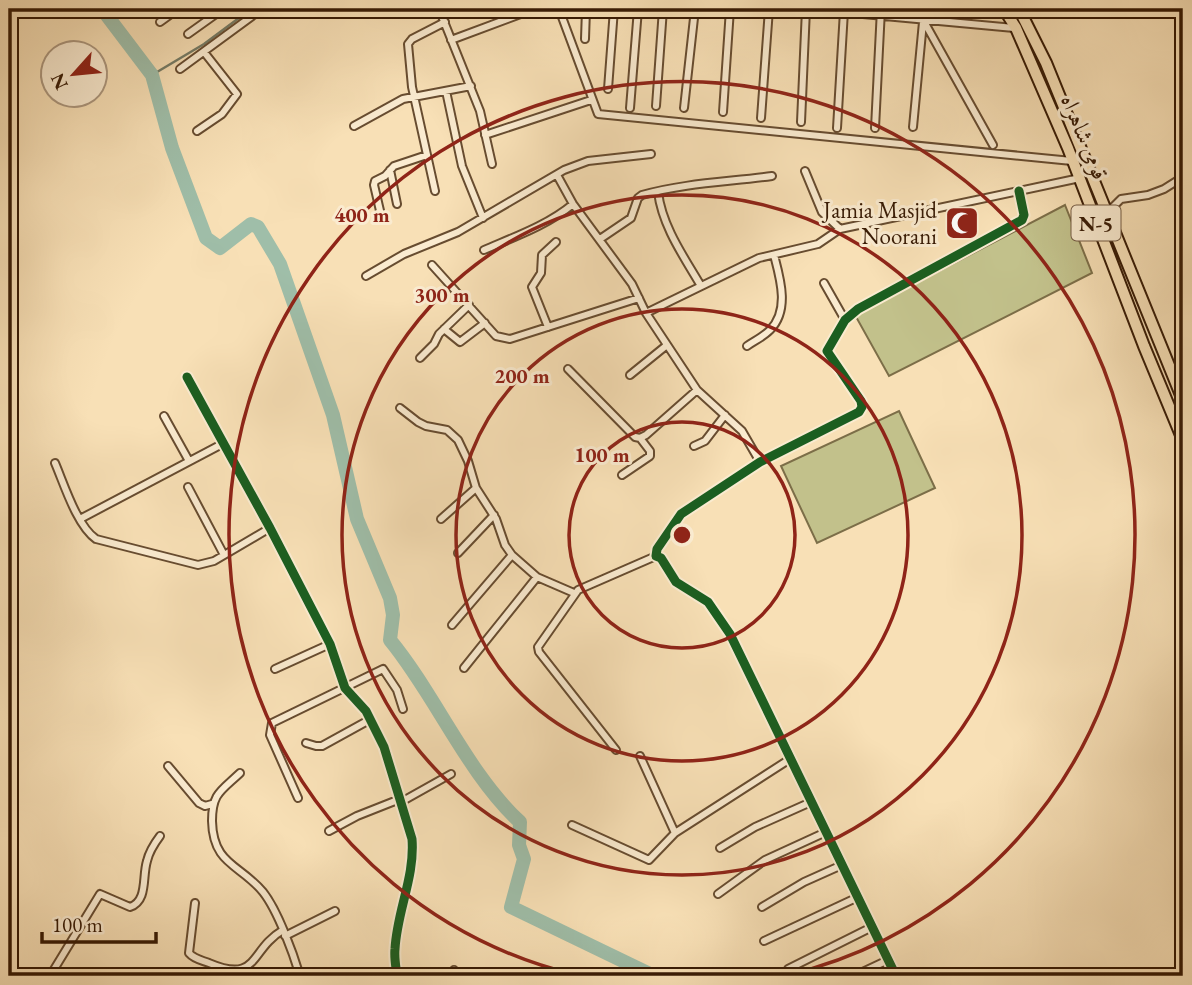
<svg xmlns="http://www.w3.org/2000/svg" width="1192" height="985" viewBox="0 0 1192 985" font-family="'EB Garamond',Amiri,serif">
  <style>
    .green { fill: #c2c18b; stroke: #7c6e48; stroke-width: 2 }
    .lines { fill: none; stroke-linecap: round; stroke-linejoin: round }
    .stream { stroke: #757c67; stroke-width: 2.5 }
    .river { stroke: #9fbea9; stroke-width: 14 }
    .street-casing { stroke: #674c30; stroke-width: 10 }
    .highway-casing { stroke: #371a04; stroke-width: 14 }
    .street { stroke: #faebd0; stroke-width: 6 }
    .highway { stroke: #f8e0b6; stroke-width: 10 }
    .cycleway-casing { stroke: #faebd0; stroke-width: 13 }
    .cycleway { stroke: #1b5e20; stroke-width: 9 }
    .ring { fill: none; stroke: #8f2418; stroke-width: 3.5 }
    .labels { text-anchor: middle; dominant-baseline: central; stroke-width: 6; stroke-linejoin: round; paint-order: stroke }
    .shield { fill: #faebd0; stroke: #725941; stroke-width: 2 }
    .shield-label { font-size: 21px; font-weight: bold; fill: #371a04 }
    .street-label { font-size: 23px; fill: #371a04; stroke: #faebd0 }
    .poi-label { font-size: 23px; fill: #371a04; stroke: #faebd0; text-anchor: end }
    .centre { fill: #8f2418; stroke: #faebd0; stroke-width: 3.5 }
    .ring-label { font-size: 21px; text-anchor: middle; font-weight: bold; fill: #8f2418; stroke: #faebd0; stroke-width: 6; stroke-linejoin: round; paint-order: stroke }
  </style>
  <rect width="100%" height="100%" fill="#f8e0b6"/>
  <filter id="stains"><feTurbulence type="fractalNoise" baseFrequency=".00286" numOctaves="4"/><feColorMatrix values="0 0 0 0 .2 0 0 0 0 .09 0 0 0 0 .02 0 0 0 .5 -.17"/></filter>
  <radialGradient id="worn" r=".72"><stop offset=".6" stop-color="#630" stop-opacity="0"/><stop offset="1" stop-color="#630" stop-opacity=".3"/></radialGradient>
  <path class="green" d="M1065,205L1092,273L889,376L855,315Z
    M899,411L935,488L817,543L781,466Z"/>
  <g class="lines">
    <path class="stream" d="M152,75L204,44L251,9"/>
    <path class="river" d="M102,9L152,75L172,148L206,238L220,248L251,224L258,227L280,264L333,415L357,519L390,598L393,615L390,640C436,696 467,773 520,822L519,845L524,859L511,907L654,976
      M689,976H717"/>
    <g class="street-casing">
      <path id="street" d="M439,9L480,111L492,164
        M559,9L598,114L1072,161
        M809,9L1014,28
        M917,9L993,145
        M160,22L178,9
        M188,34L223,9
        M585,39L586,9
        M451,40L534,9
        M180,69L259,11V9
        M608,89L614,9
        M446,91L462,166L483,218
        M656,106L663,9
        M630,108L638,9
        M684,108L695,9
        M723,112L730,9
        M761,118L769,9
        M801,122L806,9
        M354,126L403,99L471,86
        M913,127L923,22
        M837,128L844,11
        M875,128L881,9
        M197,131L222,114L237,94L204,52
        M485,135L591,100
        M390,170L397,204
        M805,171L822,212L840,229
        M557,175L573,204L632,284L646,313L697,390L742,431L760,462
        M435,191L412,87L408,44L412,39L445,22
        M658,192C662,226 684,257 701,286
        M1106,214L1121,199L1148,195L1164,189L1183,177
        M381,215L374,185L375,181L385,176L394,166L427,155
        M600,239L631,218L638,198L642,195C685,183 728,182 772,176
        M484,250C514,237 548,225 573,204
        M432,265L496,336L510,339L639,298
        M366,276L404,254L458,232L564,170L588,161L651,154
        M824,283L845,320
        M646,313L759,258L818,244L840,229L1080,178
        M548,327L532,287L541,273L542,255L556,242
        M444,329L460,342L485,323
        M747,346C754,341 763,337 770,330C790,310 780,278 774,255
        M420,358L434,344L439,334L469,305
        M568,369L635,437L640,438L646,435L697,390
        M630,375L667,345
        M187,377L270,528L330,644L345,688L366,711L384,747L412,839C415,877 397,911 395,949C394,958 396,967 397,976
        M400,408L418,422L426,426L447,430L458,440L468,461L476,488L496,519L505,545L512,555L537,577L574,593
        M164,416L189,461
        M694,446L705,441L725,415
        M55,463C64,484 77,526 96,539L198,565L214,561L270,528
        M622,475L650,456V451L640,438
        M188,487L224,555
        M80,519L224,443
        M441,519L476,488
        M458,553L494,515
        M452,625L512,555
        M464,668L537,577
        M275,669L330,644
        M306,743L316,746H322L371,719
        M616,750L539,652L538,647L578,590L656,556
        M640,756L675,833
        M168,766L199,803L205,806L212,804
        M240,773C221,791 212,793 212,821C213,865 240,864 263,892C278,911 293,953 300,976
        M298,798L270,735L272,723L383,669L397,690L403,709
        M401,802L451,774
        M572,825L649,860L675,833L790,759
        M329,831L357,816L400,799
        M720,848L755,827L811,802
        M718,894L765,860L826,832
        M195,903L189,953C194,959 201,960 209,963C259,984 249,950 283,930
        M762,907L804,882L842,865
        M285,936L335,911
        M764,941L856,898
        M788,969L872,927
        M50,976L100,894L130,907C148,901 142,877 147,861C149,852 154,844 160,836
        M448,976L454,970
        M854,976L888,960
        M896,976L730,634L708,602L676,582L661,558L656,556L657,549L681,514L760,462L859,412L862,407L861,401L827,351L845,320L858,309L1022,220L1024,215L1019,191"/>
    </g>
    <g class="highway-casing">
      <path id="highway" d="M1004,9L1016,28L1068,148L1144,346L1183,440
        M1019,9L1046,63L1183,400"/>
    </g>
    <use href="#street" class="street"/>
    <use href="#highway" class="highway"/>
    <g class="cycleway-casing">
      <path id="cycleway" d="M187,377L270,528L330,644L345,688L366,711L384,747L412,839C415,877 397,911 395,949C394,958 396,967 397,976
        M896,976L730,634L708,602L676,582L661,558L656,556L657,549L681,514L760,462L859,412L862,407L861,401L827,351L845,320L858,309L1022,220L1024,215L1019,191"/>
    </g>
    <use href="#cycleway" class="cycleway"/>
  </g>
  <g class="ring">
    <circle cx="682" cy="535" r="113"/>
    <circle cx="682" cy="535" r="226"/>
    <circle cx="682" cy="535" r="340"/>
    <path d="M576 975A453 453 0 1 1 788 975"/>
  </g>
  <defs>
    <g id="mosque-square" transform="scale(1.75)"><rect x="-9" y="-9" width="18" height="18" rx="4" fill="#8f2418" stroke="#faebd0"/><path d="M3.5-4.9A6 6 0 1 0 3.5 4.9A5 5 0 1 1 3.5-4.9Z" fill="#fff"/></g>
  </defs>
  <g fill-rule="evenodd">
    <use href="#mosque-square" x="962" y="223"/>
  </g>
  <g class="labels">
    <rect class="shield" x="1071.5" y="205.5" width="49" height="35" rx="5"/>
    <g class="shield-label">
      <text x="1096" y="223">N-5</text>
    </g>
    <g class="street-label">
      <text transform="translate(1085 137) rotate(68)">قومی شاہراہ</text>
    </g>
    <g class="poi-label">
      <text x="937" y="210">Jamia Masjid<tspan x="937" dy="26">Noorani</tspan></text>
    </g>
  </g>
  <circle cx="682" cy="535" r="10" class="centre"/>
  <g class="ring-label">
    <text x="362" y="222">400 m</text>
    <text x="442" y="302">300 m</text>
    <text x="522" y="383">200 m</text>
    <text x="602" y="462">100 m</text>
  </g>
  <rect width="1192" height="985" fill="none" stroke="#f8e0b6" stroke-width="35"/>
  <rect x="10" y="10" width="1171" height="964" fill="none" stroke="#371a04" stroke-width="3.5"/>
  <rect x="18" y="18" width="1157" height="950" fill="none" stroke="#371a04" stroke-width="2"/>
  <g transform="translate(74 74) rotate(243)"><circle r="33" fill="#faebd0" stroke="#ac977e" stroke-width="2"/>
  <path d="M0-5L12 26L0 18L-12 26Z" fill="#8f2418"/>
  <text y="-10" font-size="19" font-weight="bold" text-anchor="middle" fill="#371a04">N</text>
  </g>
  <path d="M42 932v10h114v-10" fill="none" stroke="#371a04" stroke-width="3.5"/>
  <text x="52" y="932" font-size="21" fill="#371a04" stroke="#faebd0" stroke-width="5" paint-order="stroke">100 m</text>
  <rect width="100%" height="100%" filter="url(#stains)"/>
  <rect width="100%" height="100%" fill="url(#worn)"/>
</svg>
